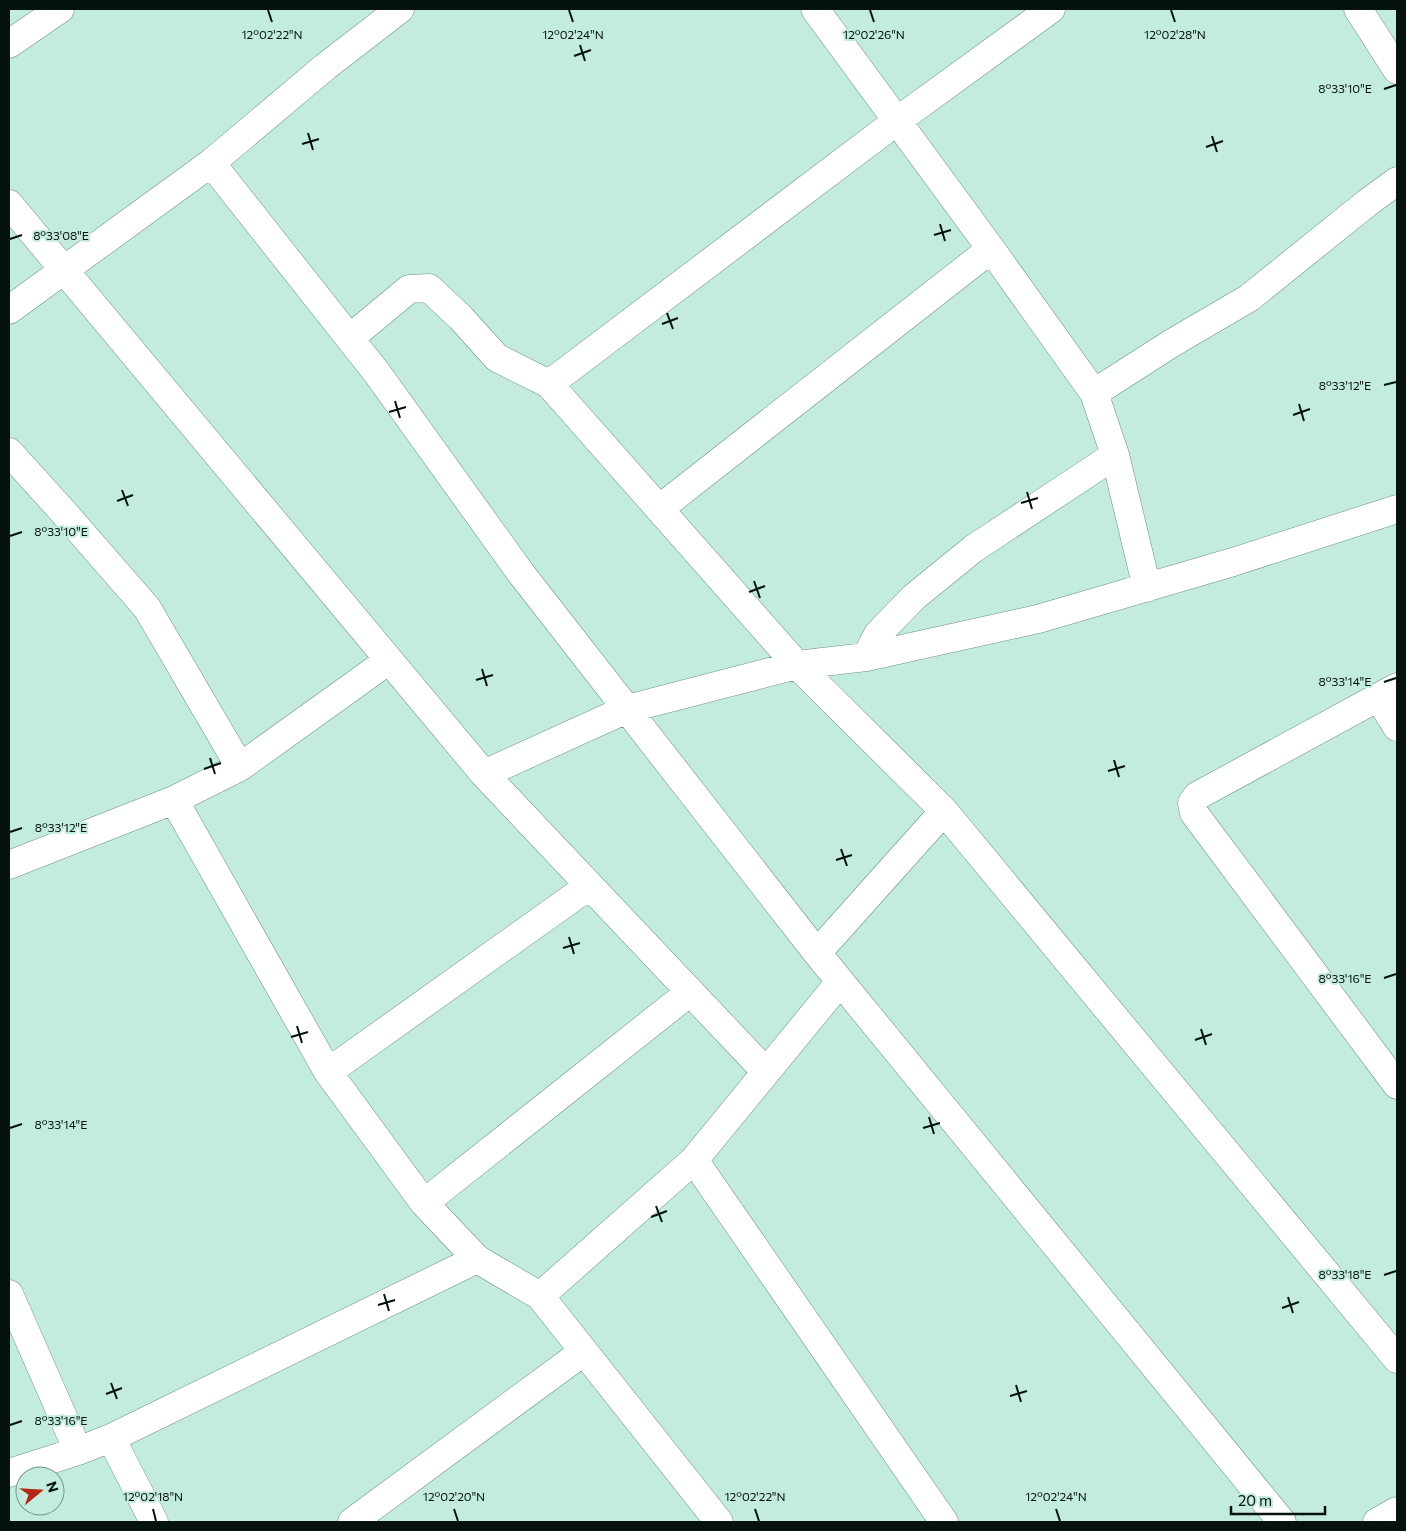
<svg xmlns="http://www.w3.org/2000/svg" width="1406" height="1531" viewBox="0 0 1406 1531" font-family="Commissioner,sans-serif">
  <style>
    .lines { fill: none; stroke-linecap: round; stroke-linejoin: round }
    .street-casing { stroke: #6b9085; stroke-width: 29 }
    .street { stroke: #fff; stroke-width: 28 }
    .ticks { fill: none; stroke: #05120e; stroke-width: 2 }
    .ticks-label { font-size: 12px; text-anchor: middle; fill: #05120e; stroke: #c3ebde; stroke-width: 4; stroke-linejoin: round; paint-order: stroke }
  </style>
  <rect width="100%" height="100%" fill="#c3ebde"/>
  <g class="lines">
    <g class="street-casing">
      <path id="street" d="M815,9L991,249L1094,393L1115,455L1147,588
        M1358,9L1397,70
        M9,44L60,9
        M211,163L377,373L520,572L817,953L1282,1522
        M9,204L484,774L766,1072
        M9,310L211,163L325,67L400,9
        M350,338L409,289L429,288L461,318L497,358L549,384L797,665L944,811L1397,1359
        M549,384L897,121L1051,9
        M1094,393L1172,343L1249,298L1367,203L1397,181
        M9,452L66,515L147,608L240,767
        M659,509L991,249
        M866,657L878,634L914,597L973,549L1115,455
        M1397,687L1197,796L1192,803L1194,813L1397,1085
        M1379,698L1397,727
        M484,774L627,709L797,665L866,657L1038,619L1233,562L1397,509
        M174,800L328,1072L424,1203L477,1259L540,1296
        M9,865L174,800L240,767L389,660
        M817,953L944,811
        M328,1072L589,886
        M694,1160L944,1522
        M424,1203L690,992
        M9,1294L78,1451
        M111,1438L154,1522
        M9,1473L78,1451L111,1438L477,1259
        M352,1522L583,1352
        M719,1522L540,1296L694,1160L840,982
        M1377,1522L1397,1511"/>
    </g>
    <use href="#street" class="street"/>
  </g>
  <path class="ticks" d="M268,10L272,22M569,10L573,22M870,10L874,22M1171,10L1175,22M580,45L585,61M574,56L591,50M1384,89L1396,85M308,133L313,150M1212,136L1217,152M302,144L319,139M1206,147L1223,141M940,224L945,241M934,235L951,230M10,239L22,235M667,313L673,329M662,324L678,318M1384,385L1396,382M395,401L400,418M1299,404L1304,421M389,412L406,407M1293,415L1310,409M122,490L128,506M1027,492L1032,509M117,501L133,495M1021,503L1038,498M10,536L22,532M754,581L760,598M749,592L765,586M482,669L487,686M476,680L493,675M1384,682L1396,678M210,758L215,774M1114,760L1119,777M204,769L221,763M1108,771L1125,766M10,832L22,828M841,849L847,866M836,860L852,855M569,937L574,954M563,948L580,943M1384,978L1396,974M297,1026L302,1043M1201,1029L1206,1045M291,1037L308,1032M1195,1040L1212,1034M929,1117L934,1134M10,1128L22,1124M923,1128L940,1123M656,1206L662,1222M651,1217L667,1211M1384,1275L1396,1271M384,1294L389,1311M1288,1297L1293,1313M378,1305L395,1300M1282,1308L1299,1302M111,1383L117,1399M1016,1385L1021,1402M106,1394L122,1388M1010,1396L1027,1391M10,1425L22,1421M153,1509L156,1521M454,1509L458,1521M755,1509L759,1521M1056,1509L1060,1521"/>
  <g class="ticks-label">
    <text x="272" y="39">12°02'22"N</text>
    <text x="573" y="39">12°02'24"N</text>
    <text x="874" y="39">12°02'26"N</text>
    <text x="1175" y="39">12°02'28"N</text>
    <text x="1345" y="93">8°33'10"E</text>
    <text x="61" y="240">8°33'08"E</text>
    <text x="1345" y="390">8°33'12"E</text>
    <text x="61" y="536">8°33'10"E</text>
    <text x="1345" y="686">8°33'14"E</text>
    <text x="61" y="832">8°33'12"E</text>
    <text x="1345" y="983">8°33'16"E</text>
    <text x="61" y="1129">8°33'14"E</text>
    <text x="1345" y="1279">8°33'18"E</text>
    <text x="61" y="1425">8°33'16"E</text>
    <text x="153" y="1501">12°02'18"N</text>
    <text x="454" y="1501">12°02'20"N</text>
    <text x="755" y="1501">12°02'22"N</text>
    <text x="1056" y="1501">12°02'24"N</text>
  </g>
  <rect width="1406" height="1531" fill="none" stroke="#05120e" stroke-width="20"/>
  <g transform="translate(40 1491) rotate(72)"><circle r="24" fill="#c3ebde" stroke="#77948b"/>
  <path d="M0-4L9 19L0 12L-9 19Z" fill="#b32613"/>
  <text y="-8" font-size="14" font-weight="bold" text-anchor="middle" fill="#05120e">N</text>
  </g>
  <path d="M1231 1506v8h94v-8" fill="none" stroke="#05120e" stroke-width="2.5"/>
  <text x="1238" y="1506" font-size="15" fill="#05120e" stroke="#c3ebde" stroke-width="4" paint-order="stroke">20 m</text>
</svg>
